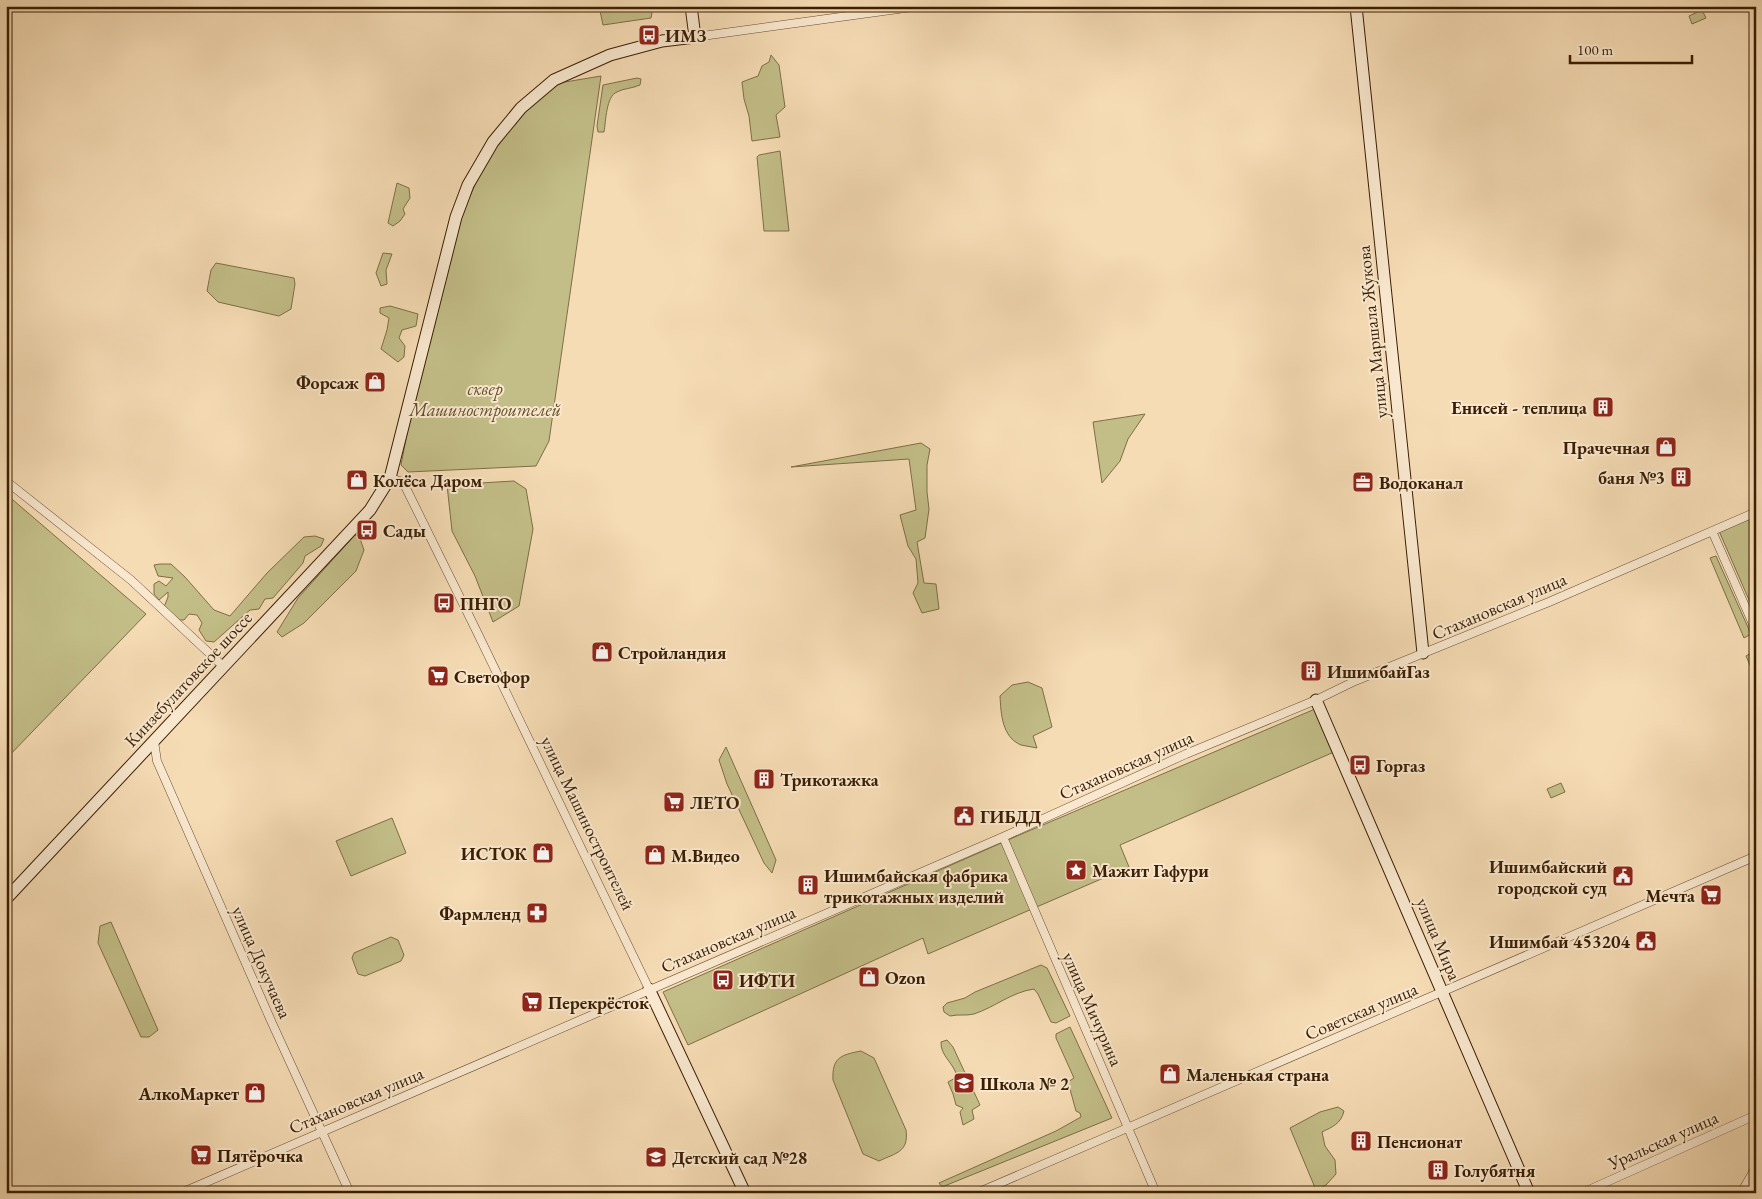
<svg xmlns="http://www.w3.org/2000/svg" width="1762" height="1199" viewBox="0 0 1762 1199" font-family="'EB Garamond',serif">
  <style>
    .green { fill: #c3be88; stroke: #7f6e45 }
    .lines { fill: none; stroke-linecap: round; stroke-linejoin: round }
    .street-casing { stroke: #6a4e2f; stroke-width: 9 }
    .secondary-casing { stroke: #3b1e02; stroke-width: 13 }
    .street { stroke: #f9e8cf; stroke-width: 8 }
    .secondary { stroke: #f9e8cf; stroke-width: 11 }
    .labels { text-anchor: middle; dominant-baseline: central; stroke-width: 4; stroke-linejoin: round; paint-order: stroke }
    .poi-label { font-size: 18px; font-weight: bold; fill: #3b1e02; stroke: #f9e8cf; text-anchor: start }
    .street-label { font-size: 18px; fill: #3b1e02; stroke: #f9e8cf }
    .park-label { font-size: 18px; font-style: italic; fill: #644e2a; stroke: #f9e8cf }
  </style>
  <rect width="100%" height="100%" fill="#f6dcb5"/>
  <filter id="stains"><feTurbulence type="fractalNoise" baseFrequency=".004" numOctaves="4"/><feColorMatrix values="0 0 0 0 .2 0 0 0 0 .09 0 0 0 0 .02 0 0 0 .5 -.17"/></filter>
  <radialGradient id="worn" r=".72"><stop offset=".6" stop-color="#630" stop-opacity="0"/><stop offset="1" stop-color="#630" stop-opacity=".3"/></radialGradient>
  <path class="green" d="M599,6H641L652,13L651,18L603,25Z
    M1702,10L1706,18L1692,24L1689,16Z
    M771,55L779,65L785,107L776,115L780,137L752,141L749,116L744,99L742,82L758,76L762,66L769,62Z
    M601,76L549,441L536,466L408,472L401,465L413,403L461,216L486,160L507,129L553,84Z
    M637,78L641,79L640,85C631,89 624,88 617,92C606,96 606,121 604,132H598L597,126L603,85Z
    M780,151L789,231H764L757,157L759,155Z
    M397,183L409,188L410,198L403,209L405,214L400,221L393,226L388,223Z
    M383,253L392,254L386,270L387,284L381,286L376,273Z
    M216,263L294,278L295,284L291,309L279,316L218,302L207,291L211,270Z
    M390,306L418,314L416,326L402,330L399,338L405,346L404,357L398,362L381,349L387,330L389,318L380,313V308Z
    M1145,414L1128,439L1120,461L1102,483L1093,422Z
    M921,443L930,449L927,465V492L929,509L925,538L917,542L924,583L936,584L939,609L922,613L913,593L918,583L916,559L908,546L900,515L916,510L909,459L791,467Z
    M514,481L526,489L533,529L519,606L493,622L475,576L452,531L447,485Z
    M6,494L146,614L6,759Z
    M1756,516V616L1719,531Z
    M355,535L359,536L364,550L356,571L304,623L282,637L277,632L298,598Z
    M315,536L324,539L321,546L305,556L303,563L273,598L265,599L259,609L250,610L214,642L206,641L199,630L202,623L197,615L189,614L184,620H179L164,607L168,597V592L159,600L154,594V584L159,581L166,586L173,578L158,576L154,565L160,564H171L185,577L214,610L230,616L267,573L304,537Z
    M1716,556L1751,634L1744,638L1710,558Z
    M1756,650V679L1746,656Z
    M1028,682L1042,688L1052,727L1033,736L1037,748C1032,747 1026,746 1021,745C1002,737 1001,714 1000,696L1012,685Z
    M1315,709L1334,752L1120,845L1129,867L928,954L923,938L688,1045L663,992L1017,836Z
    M726,747L776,860L772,873L764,863L727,784L719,760Z
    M1561,783L1565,792L1551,798L1547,789Z
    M392,818L406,853L351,876L336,841Z
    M111,922L158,1030L149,1037H141L98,943L100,926Z
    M391,937L398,940L404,955L401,961L365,976L358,974L352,958L354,953Z
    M1041,965L1047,968L1070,1016L1056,1023L1051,1022L1038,994L1034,989C1012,992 995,1007 974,1014C966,1016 958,1014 950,1016L944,1012L943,1007L947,1003L965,998L975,992Z
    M1070,1027L1112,1118L942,1187L939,1183L1056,1131L1081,1117L1080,1113L1076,1111L1068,1082L1074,1078L1056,1038V1034Z
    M947,1040L953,1047L980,1105L972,1110L974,1119L963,1125L960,1112L963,1108L956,1105L953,1094L948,1082L957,1077C955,1064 940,1056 941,1042Z
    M861,1051L874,1058L906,1130C909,1152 896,1153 879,1161L863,1154L833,1080C832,1058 840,1055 861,1051Z
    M1338,1107L1344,1111C1341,1124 1332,1127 1322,1132L1325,1146L1335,1160L1336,1174L1326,1185L1316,1190L1290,1128L1320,1112Z"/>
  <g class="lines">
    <g class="street-casing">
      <path id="street" d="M695,37L920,6
        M390,478L403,482L478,634L649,989
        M6,481L131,580L224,667
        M1712,531L1756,631
        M154,741L157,761L272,1023L350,1193
        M1003,837L1156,1193
        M181,1193L1003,837L1186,754L1316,700L1355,681L1549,602L1756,512
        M977,1193L1756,856
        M1582,1193L1756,1115
        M1741,1193L1756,1167"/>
    </g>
    <g class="secondary-casing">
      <path id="secondary" d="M1356,6L1423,653
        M1316,700L1529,1193
        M6,899L370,510L390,478L456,217L468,185L493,142L521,108L554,80L610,55L662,41L695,37L691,6
        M649,989L745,1193"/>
    </g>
    <use href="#street" class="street"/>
    <use href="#secondary" class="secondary"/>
  </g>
  <defs>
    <g id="bus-square" transform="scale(1.125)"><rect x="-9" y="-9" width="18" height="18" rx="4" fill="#8f2418" stroke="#f9e8cf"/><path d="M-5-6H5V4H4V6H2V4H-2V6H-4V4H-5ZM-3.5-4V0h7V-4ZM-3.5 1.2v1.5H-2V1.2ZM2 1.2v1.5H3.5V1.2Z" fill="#fff"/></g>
    <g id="shop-square" transform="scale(1.125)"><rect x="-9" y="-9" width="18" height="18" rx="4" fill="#8f2418" stroke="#f9e8cf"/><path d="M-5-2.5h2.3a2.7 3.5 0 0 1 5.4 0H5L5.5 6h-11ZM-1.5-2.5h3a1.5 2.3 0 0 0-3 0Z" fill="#fff"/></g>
    <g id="building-square" transform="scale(1.125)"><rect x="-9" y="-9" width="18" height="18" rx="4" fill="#8f2418" stroke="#f9e8cf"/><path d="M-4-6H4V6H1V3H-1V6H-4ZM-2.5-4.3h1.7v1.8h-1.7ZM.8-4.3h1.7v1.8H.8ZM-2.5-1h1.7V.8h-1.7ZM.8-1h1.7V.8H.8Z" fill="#fff"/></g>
    <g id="office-square" transform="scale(1.125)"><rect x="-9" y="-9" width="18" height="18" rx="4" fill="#8f2418" stroke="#f9e8cf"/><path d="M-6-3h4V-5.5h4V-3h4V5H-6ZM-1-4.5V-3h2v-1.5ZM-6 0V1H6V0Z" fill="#fff"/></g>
    <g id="supermarket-square" transform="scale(1.125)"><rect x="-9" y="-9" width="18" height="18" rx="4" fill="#8f2418" stroke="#f9e8cf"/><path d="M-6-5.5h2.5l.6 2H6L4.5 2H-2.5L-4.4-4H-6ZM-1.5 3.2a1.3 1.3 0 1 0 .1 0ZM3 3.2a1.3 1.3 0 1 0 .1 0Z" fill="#fff"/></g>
    <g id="civic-square" transform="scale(1.125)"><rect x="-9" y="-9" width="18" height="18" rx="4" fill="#8f2418" stroke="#f9e8cf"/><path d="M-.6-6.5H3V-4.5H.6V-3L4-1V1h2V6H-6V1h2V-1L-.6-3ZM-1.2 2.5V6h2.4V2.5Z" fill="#fff"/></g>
    <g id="sight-square" transform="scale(1.125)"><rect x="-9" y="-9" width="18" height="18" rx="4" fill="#8f2418" stroke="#f9e8cf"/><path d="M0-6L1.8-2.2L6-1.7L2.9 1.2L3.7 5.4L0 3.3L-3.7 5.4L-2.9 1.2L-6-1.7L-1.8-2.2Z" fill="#fff"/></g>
    <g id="pharmacy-square" transform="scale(1.125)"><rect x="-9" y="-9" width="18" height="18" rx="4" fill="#8f2418" stroke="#f9e8cf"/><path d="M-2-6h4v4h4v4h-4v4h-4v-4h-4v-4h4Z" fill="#fff"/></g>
    <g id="school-square" transform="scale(1.125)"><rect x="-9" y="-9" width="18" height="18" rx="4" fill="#8f2418" stroke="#f9e8cf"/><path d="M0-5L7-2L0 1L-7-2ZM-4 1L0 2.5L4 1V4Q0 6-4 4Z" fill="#fff"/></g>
  </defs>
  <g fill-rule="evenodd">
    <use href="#bus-square" x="649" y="35"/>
    <use href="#shop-square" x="375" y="382"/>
    <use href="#building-square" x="1603" y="407"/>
    <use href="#shop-square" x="1666" y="447"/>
    <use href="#building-square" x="1681" y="477"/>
    <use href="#shop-square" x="357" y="480"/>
    <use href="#office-square" x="1363" y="482"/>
    <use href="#bus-square" x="367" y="530"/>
    <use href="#bus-square" x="444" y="603"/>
    <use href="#shop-square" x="602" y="652"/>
    <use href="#building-square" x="1311" y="671"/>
    <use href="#supermarket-square" x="438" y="676"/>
    <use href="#bus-square" x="1360" y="765"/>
    <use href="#building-square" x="764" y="779"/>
    <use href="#supermarket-square" x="674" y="802"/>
    <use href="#civic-square" x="964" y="816"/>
    <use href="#shop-square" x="543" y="853"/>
    <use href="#shop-square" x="655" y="855"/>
    <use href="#sight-square" x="1076" y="870"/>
    <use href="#civic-square" x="1623" y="876"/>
    <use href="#building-square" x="808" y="885"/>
    <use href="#supermarket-square" x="1711" y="895"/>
    <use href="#pharmacy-square" x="537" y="913"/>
    <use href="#civic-square" x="1646" y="941"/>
    <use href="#shop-square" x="869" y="977"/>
    <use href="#bus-square" x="723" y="980"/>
    <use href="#supermarket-square" x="532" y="1002"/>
    <use href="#shop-square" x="1170" y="1074"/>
    <use href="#school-square" x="964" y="1083"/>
    <use href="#shop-square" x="255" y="1093"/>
    <use href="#building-square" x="1361" y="1141"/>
    <use href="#supermarket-square" x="201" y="1155"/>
    <use href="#school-square" x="656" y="1157"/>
    <use href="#building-square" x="1438" y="1170"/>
  </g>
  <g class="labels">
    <g class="poi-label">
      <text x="665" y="35">ИМЗ</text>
      <text x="359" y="382" text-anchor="end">Форсаж</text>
      <text x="1587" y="407" text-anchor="end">Енисей - теплица</text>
      <text x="1650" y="447" text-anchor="end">Прачечная</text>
      <text x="1665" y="477" text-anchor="end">баня №3</text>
      <text x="373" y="480">Колёса Даром</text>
      <text x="1379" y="482">Водоканал</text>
      <text x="383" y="530">Сады</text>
      <text x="460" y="603">ПНГО</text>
      <text x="618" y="652">Стройландия</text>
      <text x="1327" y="671">ИшимбайГаз</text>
      <text x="454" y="676">Светофор</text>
      <text x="1376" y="765">Горгаз</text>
      <text x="780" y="779">Трикотажка</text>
      <text x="690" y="802">ЛЕТО</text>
      <text x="980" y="816">ГИБДД</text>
      <text x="527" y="853" text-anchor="end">ИСТОК</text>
      <text x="671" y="855">М.Видео</text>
      <text x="1607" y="866" text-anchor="end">Ишимбайский<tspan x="1607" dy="21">городской суд</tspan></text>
      <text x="1092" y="870">Мажит Гафури</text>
      <text x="824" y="875">Ишимбайская фабрика<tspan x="824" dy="21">трикотажных изделий</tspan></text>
      <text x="1695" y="895" text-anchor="end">Мечта</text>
      <text x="521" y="913" text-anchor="end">Фармленд</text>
      <text x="1630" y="941" text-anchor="end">Ишимбай 453204</text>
      <text x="885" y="977">Ozon</text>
      <text x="739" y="980">ИФТИ</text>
      <text x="548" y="1002">Перекрёсток</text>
      <text x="1186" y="1074">Маленькая страна</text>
      <text x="980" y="1083">Школа № 2</text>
      <text x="239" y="1093" text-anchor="end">АлкоМаркет</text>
      <text x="1377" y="1141">Пенсионат</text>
      <text x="217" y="1155">Пятёрочка</text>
      <text x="672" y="1157">Детский сад №28</text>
      <text x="1454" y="1170">Голубятня</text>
    </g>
    <g class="street-label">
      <text transform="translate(1372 332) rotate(-96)">улица Маршала Жукова</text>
      <text transform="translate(1499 606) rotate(-23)">Стахановская улица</text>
      <text transform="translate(188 679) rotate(-47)">Кинзебулатовское шоссе</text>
      <text transform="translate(1126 765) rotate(-24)">Стахановская улица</text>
      <text transform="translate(588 823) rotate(64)">улица Машиностроителей</text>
      <text transform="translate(728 939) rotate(-23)">Стахановская улица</text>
      <text transform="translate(1439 939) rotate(67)">улица Мира</text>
      <text transform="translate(262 962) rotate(66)">улица Докучаева</text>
      <text transform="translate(1093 1009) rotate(66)">улица Мичурина</text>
      <text transform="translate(1361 1011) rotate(-23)">Советская улица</text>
      <text transform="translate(356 1100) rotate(-23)">Стахановская улица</text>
      <text transform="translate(1663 1140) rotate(-24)">Уральская улица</text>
    </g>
    <g class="park-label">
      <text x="485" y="388">сквер<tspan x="485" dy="21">Машиностроителей</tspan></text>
    </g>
  </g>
  <rect width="1762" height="1199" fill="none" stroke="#f6dcb5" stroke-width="25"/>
  <rect x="8" y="8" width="1747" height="1184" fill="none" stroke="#3b1e02" stroke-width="2.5"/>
  <rect x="12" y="12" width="1737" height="1174" fill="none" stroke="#3b1e02"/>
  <path d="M1570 55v8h122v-8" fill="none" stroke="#3b1e02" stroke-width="2.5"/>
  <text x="1577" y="55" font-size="15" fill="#3b1e02" stroke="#f9e8cf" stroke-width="4" paint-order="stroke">100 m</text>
  <rect width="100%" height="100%" filter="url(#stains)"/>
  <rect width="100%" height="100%" fill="url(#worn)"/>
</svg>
